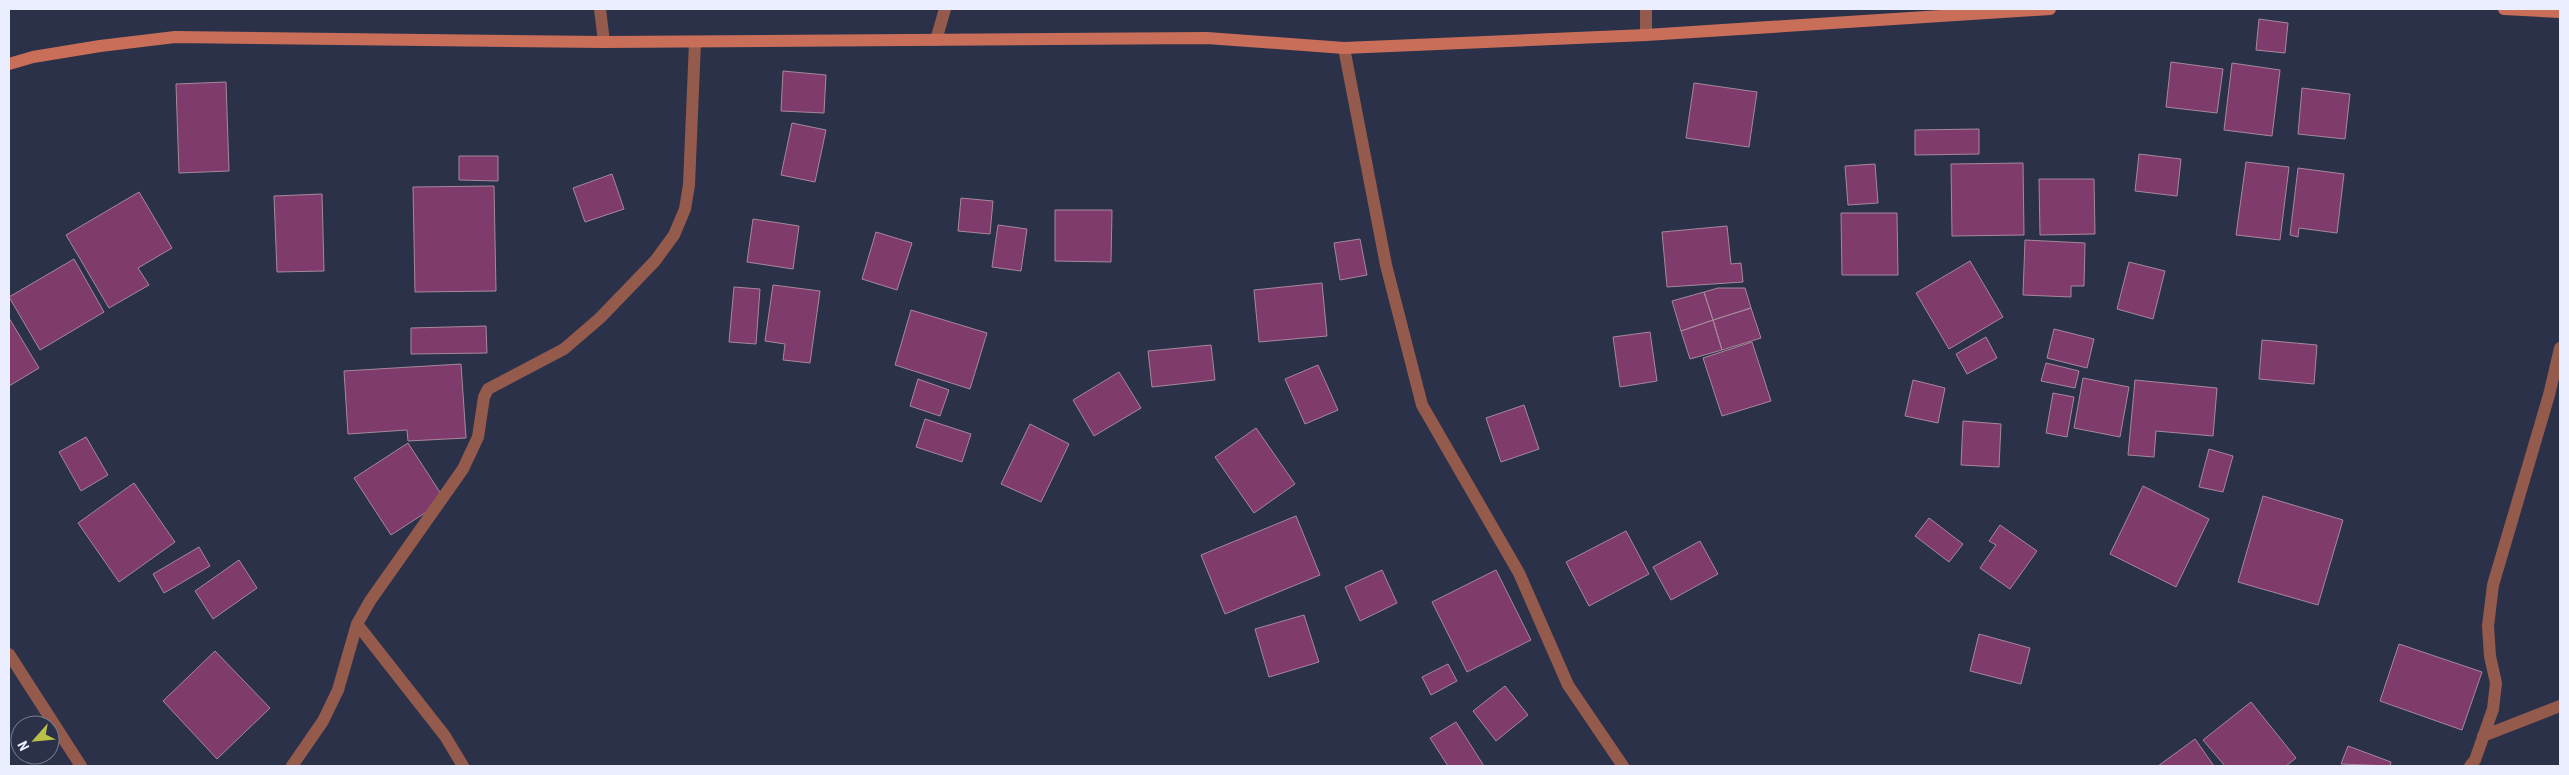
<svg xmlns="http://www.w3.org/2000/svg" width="2569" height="775" viewBox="0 0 2569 775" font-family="'Roboto Condensed',sans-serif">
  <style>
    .building { fill: #803b6d; stroke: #a5889b }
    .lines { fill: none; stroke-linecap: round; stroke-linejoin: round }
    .street { stroke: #945b4d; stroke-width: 12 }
    .secondary { stroke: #c96f59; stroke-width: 12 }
  </style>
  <rect width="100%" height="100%" fill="#2c314a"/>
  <path class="building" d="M2259,19L2288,23L2285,53L2256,50Z
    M2171,62L2223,69L2217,113L2166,107Z
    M2232,63L2280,70L2272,136L2224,130Z
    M783,71L826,75L824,113L781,111Z
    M226,82L229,171L179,173L176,84Z
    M1694,83L1757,92L1749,147L1686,138Z
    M2302,88L2350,94L2345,139L2298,134Z
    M792,123L826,130L815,182L781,175Z
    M1979,129V154L1915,155V130Z
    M2139,154L2181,159L2177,196L2135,191Z
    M459,156H498V181L459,180Z
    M2246,162L2289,167L2280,240L2236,235Z
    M2023,163L2024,235L1952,236L1951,164Z
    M1875,164L1878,203L1848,205L1845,166Z
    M2298,168L2344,174L2337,233L2299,228L2298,237L2290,235Z
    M612,174L624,209L585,222L573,188Z
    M2039,179H2094L2095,234L2040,235Z
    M494,186L496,291L415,292L413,187Z
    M139,192L172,248L138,268L149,285L109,308L66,235Z
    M322,194L324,271L277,272L274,196Z
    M961,198L993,201L990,234L958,231Z
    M1055,210H1112L1111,262L1055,261Z
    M1841,213H1897L1898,275H1842Z
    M753,219L799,226L793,269L747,262Z
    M998,225L1027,229L1021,271L992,267Z
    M1727,226L1731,264L1741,263L1743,282L1667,287L1662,232Z
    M876,232L912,243L897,290L862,279Z
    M1360,239L1367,275L1340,280L1334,243Z
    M2025,240L2085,243L2084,286H2071V297L2023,295Z
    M74,259L104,312L40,350L9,297Z
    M1970,261L2003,317L1949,349L1916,293Z
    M2129,262L2165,271L2153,319L2117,309Z
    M1322,283L1327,336L1259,342L1254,290Z
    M773,285L820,291L810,363L783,360L785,344L765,341Z
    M734,287L760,289L756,344L729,342Z
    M1718,288H1745L1751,308L1713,320L1704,292Z
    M1704,292L1713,320L1681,331L1672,301Z
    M1751,308L1761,338L1722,350L1713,320Z
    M911,310L987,333L970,389L895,365Z
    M9,318L39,368L9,386Z
    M1713,320L1722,350L1690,359L1681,331Z
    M486,326L487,353L411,354V328Z
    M2054,329L2094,339L2087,368L2047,358Z
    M1650,332L1657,381L1620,387L1613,337Z
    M1986,337L1997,358L1967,374L1956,354Z
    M2262,340L2317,345L2314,384L2259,379Z
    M1752,342L1771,401L1722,416L1703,358Z
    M1211,345L1215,380L1152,387L1148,351Z
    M2046,363L2079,371L2075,388L2041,381Z
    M461,364L466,438L408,441L407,430L348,434L344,371Z
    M1318,365L1338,410L1305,424L1285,379Z
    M1119,372L1141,408L1094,436L1073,400Z
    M2083,378L2129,387L2120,437L2074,428Z
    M918,379L949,390L940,416L910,406Z
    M1913,380L1945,388L1938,423L1905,416Z
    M2135,380L2217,388L2213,436L2156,431L2154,457L2128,455Z
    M2053,393L2074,397L2067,437L2046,433Z
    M1524,405L1539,449L1501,462L1486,418Z
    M925,419L971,434L962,462L916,447Z
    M1963,421L2001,424L1999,467L1961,465Z
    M1030,424L1069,444L1041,502L1001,484Z
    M1256,428L1295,484L1254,513L1215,457Z
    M86,437L108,475L81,491L59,452Z
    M408,443L445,500L391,535L354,478Z
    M2209,449L2233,456L2223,492L2199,487Z
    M134,483L175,542L119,582L78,523Z
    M2143,486L2209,519L2176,587L2110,554Z
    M2263,496L2343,520L2318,605L2238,582Z
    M1296,516L1320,575L1225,614L1201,555Z
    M1929,518L1963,544L1949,562L1915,536Z
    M2000,525L2037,551L2010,589L1980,568L1996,545L1989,541Z
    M1626,531L1649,574L1589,606L1566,562Z
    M1700,541L1718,574L1671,600L1653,567Z
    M199,547L210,566L164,593L153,574Z
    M239,560L257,588L213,619L195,591Z
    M1382,570L1397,603L1360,621L1345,587Z
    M1496,570L1531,640L1467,672L1432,602Z
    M1304,615L1319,662L1269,677L1255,629Z
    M1979,634L2030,648L2021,684L1970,671Z
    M2399,644L2482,672L2462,730L2380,701Z
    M215,651L270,708L217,759L163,701Z
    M1448,664L1457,681L1431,695L1422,677Z
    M1505,686L1528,715L1496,741L1473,711Z
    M2251,702L2296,758L2286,766H2225L2203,740Z
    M1456,722L1484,766H1448L1430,738Z
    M2195,739L2214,766H2158Z
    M2348,746L2391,762L2390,766L2341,764Z"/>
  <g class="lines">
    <path class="street" d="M600,9L604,42
      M1646,9V35
      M936,40L945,9
      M1344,48L1386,265L1422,405L1519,573L1568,685L1623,766
      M357,624L445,736L463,766
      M9,654L81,766
      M2483,736L2560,706
      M292,766L323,721L338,690L357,624L370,601L463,469L478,437L484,397L488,389L564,349L600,318L655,261L674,235L685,209L689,185L695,42
      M2470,766L2475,760L2493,709L2496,683L2490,656L2488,626L2493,585L2549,395L2560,348"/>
    <path class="secondary" d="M2504,9L2560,12
      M9,64L33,57L100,46L175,37L604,42L1207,38L1344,48L1646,35L2050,9"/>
  </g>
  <rect width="2569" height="775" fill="none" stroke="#eaeefe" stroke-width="20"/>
  <g transform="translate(35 740) rotate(243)"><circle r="24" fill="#2c314a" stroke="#787d92"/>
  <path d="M0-4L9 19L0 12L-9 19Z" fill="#b9c046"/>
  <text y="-8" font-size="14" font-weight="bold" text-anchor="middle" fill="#eaeefe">N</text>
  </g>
</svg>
